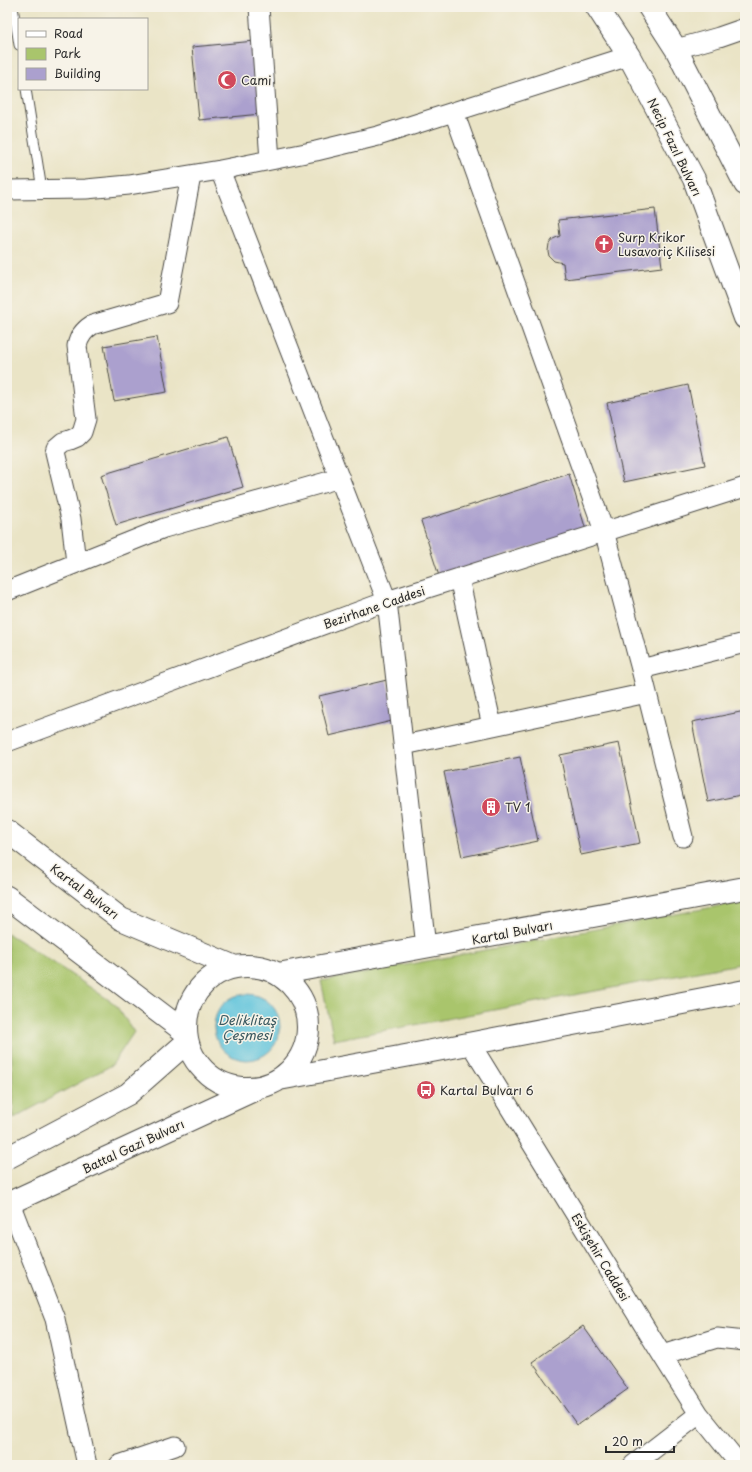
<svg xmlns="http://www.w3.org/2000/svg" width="752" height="1472" viewBox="0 0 752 1472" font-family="'Playpen Sans',sans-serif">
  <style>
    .green { fill: #a9c56c; stroke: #6a784c }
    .water { fill: #5dc3db; stroke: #447783 }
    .building { fill: #aba0ce }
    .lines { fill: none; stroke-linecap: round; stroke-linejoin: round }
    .service-casing { stroke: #484742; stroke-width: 11 }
    .minor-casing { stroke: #484742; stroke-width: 21 }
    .tertiary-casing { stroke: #484742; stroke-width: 24 }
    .primary-casing { stroke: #484742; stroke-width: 24 }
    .service { stroke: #fff; stroke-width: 9 }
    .minor { stroke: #fff; stroke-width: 19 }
    .tertiary { stroke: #fff; stroke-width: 22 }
    .primary { stroke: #fff; stroke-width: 22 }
    .labels { text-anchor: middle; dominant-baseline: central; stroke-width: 3; stroke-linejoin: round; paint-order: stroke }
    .poi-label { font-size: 12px; fill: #2b2b2b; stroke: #f7f3e8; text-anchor: start }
    .street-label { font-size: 12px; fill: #2b2b2b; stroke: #f7f3e8 }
    .water-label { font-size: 13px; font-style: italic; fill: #3a5960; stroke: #f7f3e8 }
  </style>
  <rect width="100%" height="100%" fill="#f7f3e8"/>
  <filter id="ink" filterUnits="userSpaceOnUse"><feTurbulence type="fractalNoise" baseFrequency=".025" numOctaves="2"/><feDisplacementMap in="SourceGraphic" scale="8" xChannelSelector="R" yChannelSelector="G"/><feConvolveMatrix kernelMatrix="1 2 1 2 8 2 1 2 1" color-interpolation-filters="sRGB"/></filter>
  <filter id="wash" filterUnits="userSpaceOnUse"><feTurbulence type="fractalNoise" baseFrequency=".012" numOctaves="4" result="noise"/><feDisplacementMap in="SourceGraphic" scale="16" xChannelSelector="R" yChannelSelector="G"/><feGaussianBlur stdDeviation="0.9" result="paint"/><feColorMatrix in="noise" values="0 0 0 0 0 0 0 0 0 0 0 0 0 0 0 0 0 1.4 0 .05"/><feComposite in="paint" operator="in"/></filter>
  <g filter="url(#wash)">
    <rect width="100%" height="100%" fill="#eae4c6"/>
    <path class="green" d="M745,901V963L334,1040L321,981Z
      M7,933L51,961L115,1004L134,1032L112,1065L14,1118Z"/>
    <path class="water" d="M214 1027a33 33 0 1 1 66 0a33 33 0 1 1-66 0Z"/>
    <g id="blocks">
      <path class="building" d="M255,41L261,114L199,120L192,47Z
        M8,137L10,151H7V138Z
        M655,209L662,267L565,279L563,263L554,261L549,256L548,251L549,244L553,239L560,236L558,220Z
        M157,337L167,392L114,401L104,346Z
        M688,385L705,465L624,482L607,403Z
        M228,437L243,487L116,525L101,475Z
        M569,474L586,530L439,576L421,521Z
        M387,680L396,720L329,736L319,696Z
        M745,711V794L708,802L692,722Z
        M619,743L640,843L581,855L560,755Z
        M520,757L538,841L462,857L444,772Z
        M583,1326L628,1389L577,1425L532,1362Z"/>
    </g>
  </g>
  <g filter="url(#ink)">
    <use href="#blocks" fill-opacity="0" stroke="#484742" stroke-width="1"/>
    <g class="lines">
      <g class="service-casing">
        <path id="service" d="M13,7L19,45
          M26,89L42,190"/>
      </g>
      <g class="minor-casing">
        <path id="minor" d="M259,7L270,160
          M676,49L719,37L745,28
          M454,112L604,531L641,669L683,837
          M220,170L387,601L426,947
          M7,190L86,189L129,185L220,170L316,151L378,136L629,56
          M76,563L71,519L55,452L56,448L63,442L70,440L77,437L82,432L86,419L77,346C79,336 84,330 92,325L167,303L191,176
          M459,578L492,726
          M7,591L164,528L340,478
          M641,669L745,643
          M7,742L387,601L745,487
          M404,745L647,693
          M470,1043L662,1355L699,1414L740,1465
          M10,1203L55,1319L87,1465
          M662,1355L717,1338L745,1341
          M119,1465L175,1446
          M633,1465L699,1414"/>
      </g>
      <g class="tertiary-casing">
        <path id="tertiary" d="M597,7L629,56L694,179L745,318
          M649,7L676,49L745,184"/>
      </g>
      <g class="primary-casing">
        <path id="primary" d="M7,831L121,919L235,967
          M7,897L185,1032
          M186 1027a61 61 0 1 1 122 0a61 61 0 1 1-122 0Z
          M278,974L745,888
          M279,1079L416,1054L745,991
          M7,1158L128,1094L187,1042
          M7,1204L256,1089"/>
      </g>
      <use href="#service" class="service"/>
      <use href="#minor" class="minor"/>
      <use href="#tertiary" class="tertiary"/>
      <use href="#primary" class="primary"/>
    </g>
  </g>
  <defs>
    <g id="mosque-disc" transform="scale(1)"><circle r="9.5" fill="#d1495b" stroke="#f7f3e8"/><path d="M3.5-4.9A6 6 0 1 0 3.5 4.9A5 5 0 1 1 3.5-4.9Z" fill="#fff"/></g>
    <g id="church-disc" transform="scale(1)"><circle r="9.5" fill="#d1495b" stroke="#f7f3e8"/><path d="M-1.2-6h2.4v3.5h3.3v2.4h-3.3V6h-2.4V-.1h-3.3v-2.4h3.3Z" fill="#fff"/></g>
    <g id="building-disc" transform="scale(1)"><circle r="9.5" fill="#d1495b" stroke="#f7f3e8"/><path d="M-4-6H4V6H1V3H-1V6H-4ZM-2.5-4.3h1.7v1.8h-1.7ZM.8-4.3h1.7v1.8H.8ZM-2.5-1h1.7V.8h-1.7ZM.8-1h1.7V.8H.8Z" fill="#fff"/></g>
    <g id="bus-disc" transform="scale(1)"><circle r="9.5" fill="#d1495b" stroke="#f7f3e8"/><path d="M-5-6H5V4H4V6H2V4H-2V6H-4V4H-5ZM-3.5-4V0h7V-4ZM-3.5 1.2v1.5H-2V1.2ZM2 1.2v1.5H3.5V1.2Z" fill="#fff"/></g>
  </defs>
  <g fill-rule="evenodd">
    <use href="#mosque-disc" x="227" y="80"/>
    <use href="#church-disc" x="604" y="244"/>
    <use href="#building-disc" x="491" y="807"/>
    <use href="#bus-disc" x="426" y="1090"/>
  </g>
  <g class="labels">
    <g class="poi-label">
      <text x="241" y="80">Cami</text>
      <text x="618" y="237">Surp Krikor<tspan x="618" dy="14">Lusavoriç Kilisesi</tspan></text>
      <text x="505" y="807">TV 1</text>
      <text x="440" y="1090">Kartal Bulvarı 6</text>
    </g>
    <g class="street-label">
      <text transform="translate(675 147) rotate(64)">Necip Fazıl Bulvarı</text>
      <text transform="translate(374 607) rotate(-19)">Bezirhane Caddesi</text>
      <text transform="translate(85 891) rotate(37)">Kartal Bulvarı</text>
      <text transform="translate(512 932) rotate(-11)">Kartal Bulvarı</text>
      <text transform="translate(133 1146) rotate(-25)">Battal Gazi Bulvarı</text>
      <text transform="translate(601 1257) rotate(59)">Eskişehir Caddesi</text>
    </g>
    <g class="water-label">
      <text x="247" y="1019">Deliklitaş<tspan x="247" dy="15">Çeşmesi</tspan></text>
    </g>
  </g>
  <rect width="752" height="1472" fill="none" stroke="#f7f3e8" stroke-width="24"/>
  <rect x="18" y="18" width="130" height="72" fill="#f7f3e8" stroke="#a5a39c"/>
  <rect x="26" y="31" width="20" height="6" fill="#ffffff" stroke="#a5a39c"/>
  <text x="54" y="38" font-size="12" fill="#2b2b2b">Road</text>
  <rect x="26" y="48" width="20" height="12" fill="#a9c56c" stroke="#a5a39c"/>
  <text x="54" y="58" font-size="12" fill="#2b2b2b">Park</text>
  <rect x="26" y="68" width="20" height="12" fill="#aba0ce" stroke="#a5a39c"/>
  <text x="54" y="78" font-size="12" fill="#2b2b2b">Building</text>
  <path d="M606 1446v6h68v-6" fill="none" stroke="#2b2b2b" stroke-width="2"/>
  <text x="612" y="1446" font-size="12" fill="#2b2b2b" stroke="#f7f3e8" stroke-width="3" paint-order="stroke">20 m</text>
</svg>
